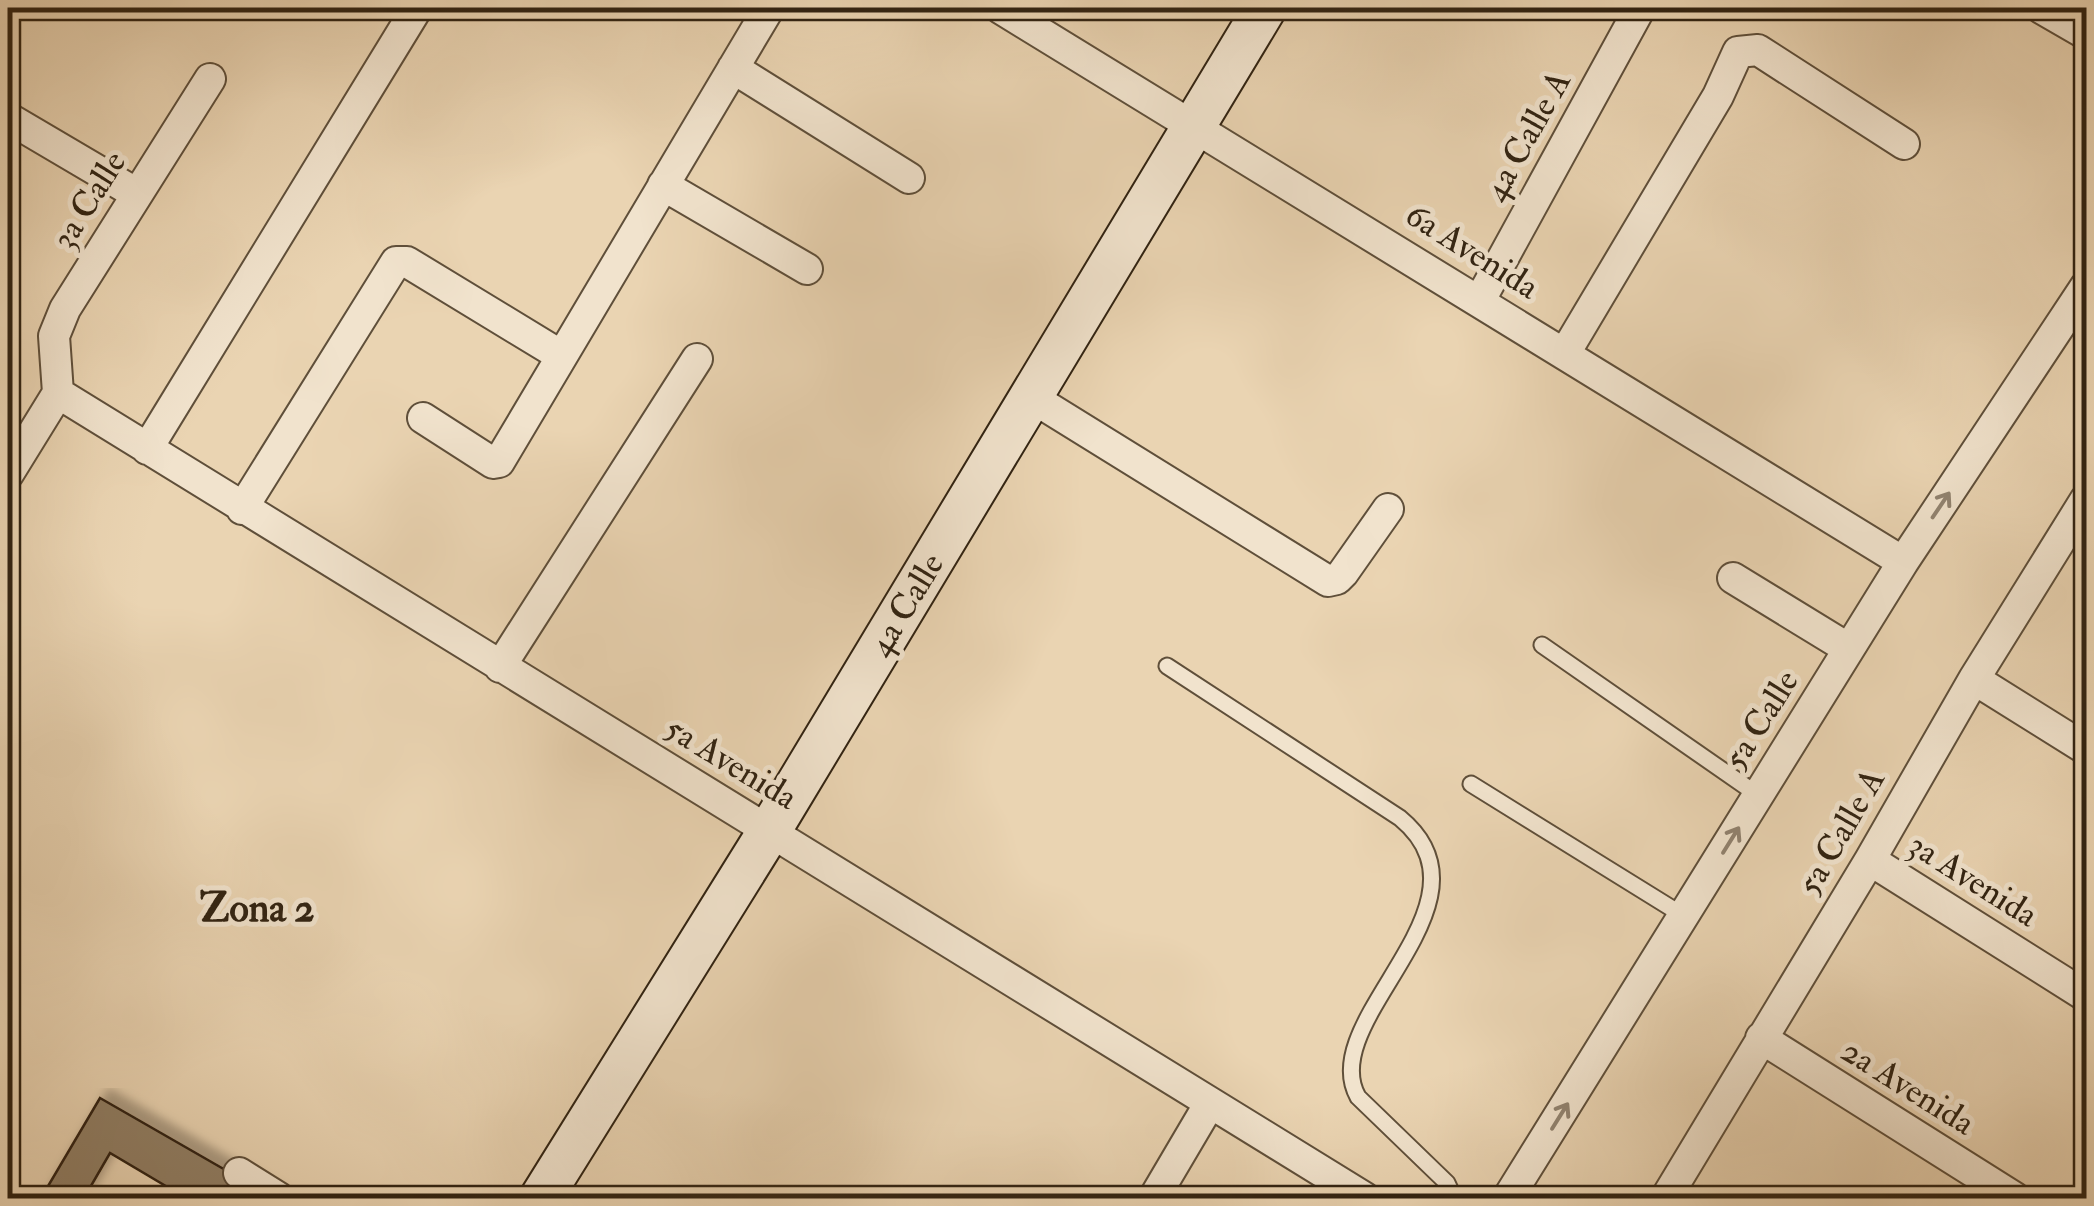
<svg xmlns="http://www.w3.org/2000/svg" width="2094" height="1206" viewBox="0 0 2094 1206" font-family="'IM FELL Double Pica',serif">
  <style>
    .building { fill: #917f65; stroke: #312312; stroke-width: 2.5; filter: url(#shadow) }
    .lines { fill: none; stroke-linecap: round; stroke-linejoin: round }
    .lane-casing { stroke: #5f4f3a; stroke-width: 19 }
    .street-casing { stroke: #5f4f3a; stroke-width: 34 }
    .secondary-casing { stroke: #312312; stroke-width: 46 }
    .lane { stroke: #f1e3cd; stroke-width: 15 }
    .street { stroke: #f1e3cd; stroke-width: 30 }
    .secondary { stroke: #f1e3cd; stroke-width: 42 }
    .oneway { stroke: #918370 }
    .labels { text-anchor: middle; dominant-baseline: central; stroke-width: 10; stroke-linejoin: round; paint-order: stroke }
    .street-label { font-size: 35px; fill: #312312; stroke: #f1e3cd }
    .quarter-label { font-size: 40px; font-weight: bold; fill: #312312; stroke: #f1e3cd }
  </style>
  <defs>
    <filter id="shadow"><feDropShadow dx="9" dy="-9" stdDeviation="5" flood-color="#0004"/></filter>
  </defs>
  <rect width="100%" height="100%" fill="#ead4b2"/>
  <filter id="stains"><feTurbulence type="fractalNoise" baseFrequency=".002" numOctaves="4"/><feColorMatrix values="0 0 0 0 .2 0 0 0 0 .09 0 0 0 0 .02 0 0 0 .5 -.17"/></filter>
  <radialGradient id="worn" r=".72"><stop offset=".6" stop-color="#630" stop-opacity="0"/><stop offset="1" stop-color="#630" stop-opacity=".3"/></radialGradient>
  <path class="building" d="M100,1098L274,1198H186L110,1153L84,1198H41Z"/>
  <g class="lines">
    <g class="lane-casing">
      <path id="lane" d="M1542,645L1758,795
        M1167,666L1400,818C1504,904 1314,1019 1358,1097L1447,1183L1454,1198
        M1471,784L1684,916"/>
    </g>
    <g class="street-casing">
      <path id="street" d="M1000,8L1903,562
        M2041,8L2086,34
        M733,68L909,178
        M8,118L137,194
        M663,185L807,269
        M1480,300L1640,8
        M1565,353L1718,96L1738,52L1758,50L1904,144
        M58,393L1365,1198
        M1031,397L1328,581L1337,579L1343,573L1388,509
        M423,418L493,463L499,462L769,8
        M147,449L417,8
        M8,474L58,393L54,336L65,309L210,79
        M242,509L396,262H407L560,355
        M1733,578L1849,649
        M500,667L697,359
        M1974,679L2086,749
        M1870,860L2086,996
        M1761,1038L2015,1198
        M239,1173L279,1198
        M1154,1198L1210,1103
        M1508,1198L1903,562L2086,286
        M1666,1198L1870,860L1974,679L2086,499"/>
    </g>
    <g class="secondary-casing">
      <path id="secondary" d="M541,1198L770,830L1265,8"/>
    </g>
    <use href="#lane" class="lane"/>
    <use href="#street" class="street"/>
    <use href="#secondary" class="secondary"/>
  </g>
  <defs><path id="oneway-shaft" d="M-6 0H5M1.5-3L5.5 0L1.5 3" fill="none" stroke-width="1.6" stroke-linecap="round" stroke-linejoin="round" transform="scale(2.5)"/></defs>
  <g class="oneway">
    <use href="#oneway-shaft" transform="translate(1941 505) rotate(-56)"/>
    <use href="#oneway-shaft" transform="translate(1731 840) rotate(-58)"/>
    <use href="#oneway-shaft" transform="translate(1560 1116) rotate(-58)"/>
  </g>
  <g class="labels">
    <g class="street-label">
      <text transform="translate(1527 136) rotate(-61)">4a Calle A</text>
      <text transform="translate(89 200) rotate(-58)">3a Calle</text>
      <text transform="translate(1472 251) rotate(32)">6a Avenida</text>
      <text transform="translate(906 605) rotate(-59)">4a Calle</text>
      <text transform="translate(1761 720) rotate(-58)">5a Calle</text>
      <text transform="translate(731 763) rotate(31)">5a Avenida</text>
      <text transform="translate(1841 832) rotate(-60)">5a Calle A</text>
      <text transform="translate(1973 880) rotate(32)">3a Avenida</text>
      <text transform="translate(1908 1087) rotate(32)">2a Avenida</text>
    </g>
    <g class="quarter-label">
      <text x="257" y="908">Zona 2</text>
    </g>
  </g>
  <rect width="2094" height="1206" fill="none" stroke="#ead4b2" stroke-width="40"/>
  <rect x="10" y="10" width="2074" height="1186" fill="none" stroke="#312312" stroke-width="5"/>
  <rect x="20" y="20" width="2054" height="1166" fill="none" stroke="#312312" stroke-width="2.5"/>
  <rect width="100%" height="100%" filter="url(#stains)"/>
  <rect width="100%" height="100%" fill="url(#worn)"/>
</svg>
